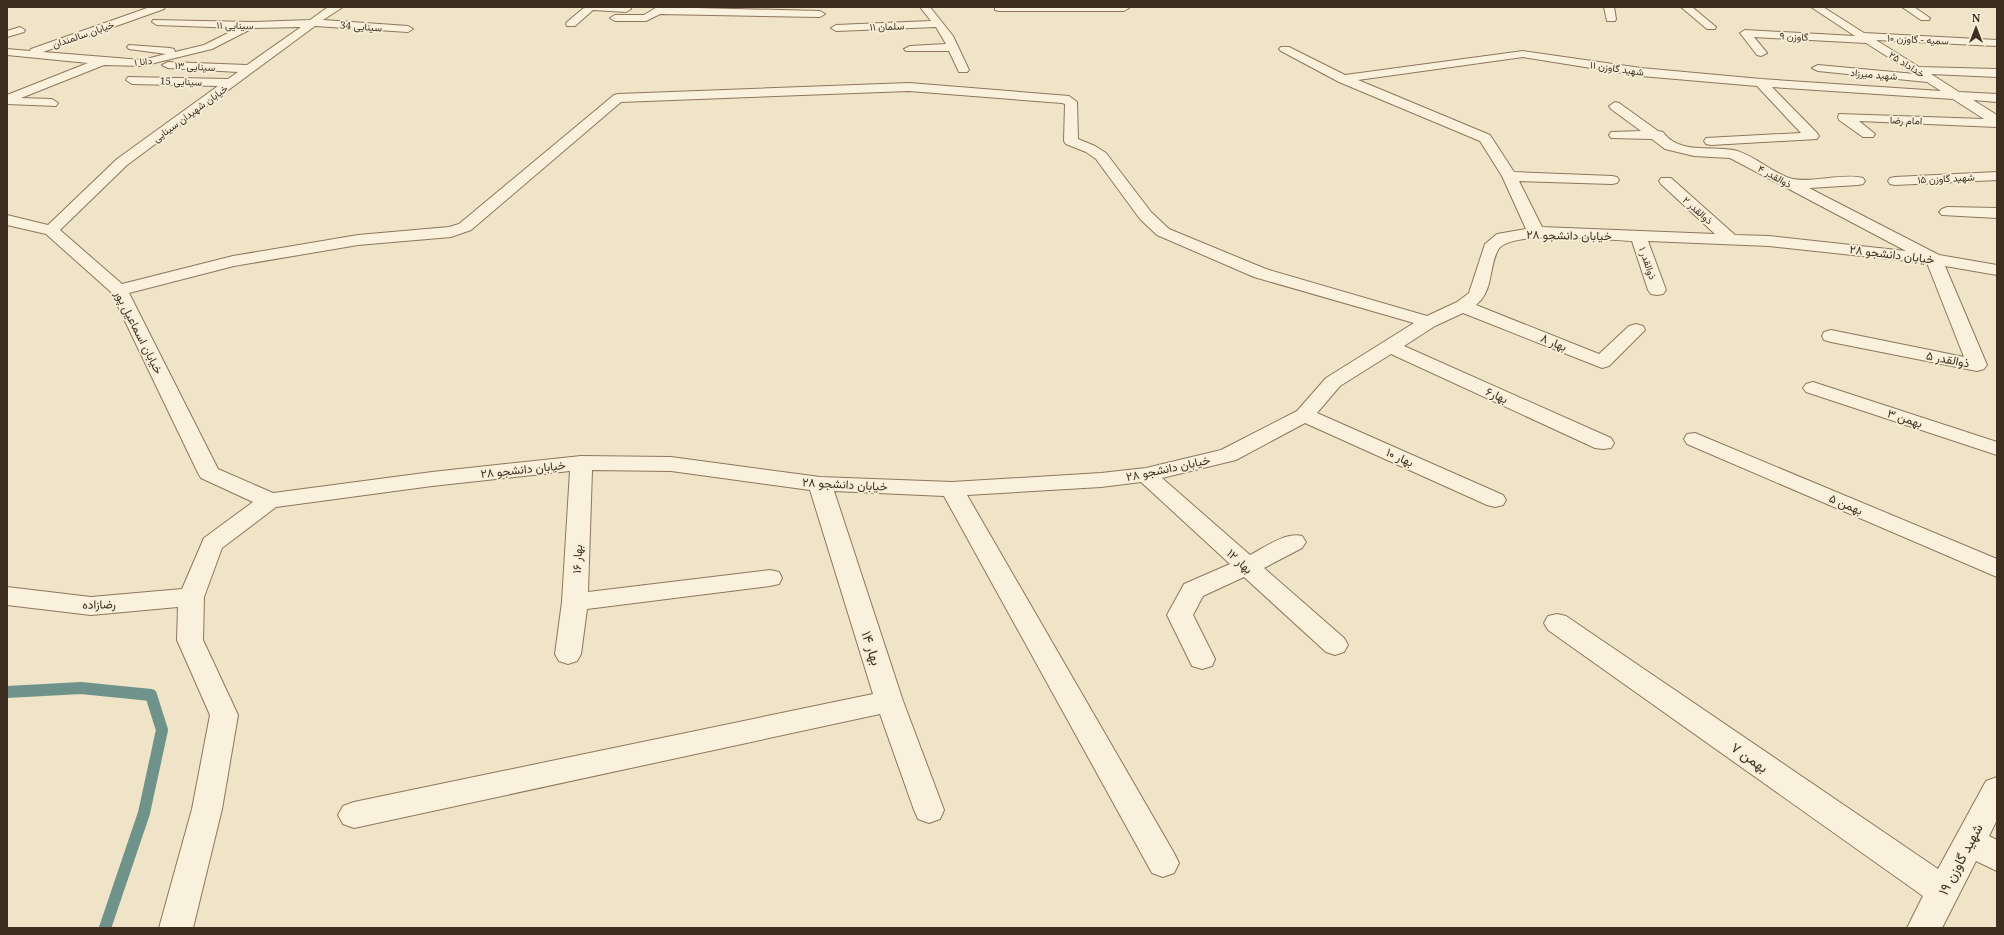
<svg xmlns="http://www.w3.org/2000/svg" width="2004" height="935" viewBox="0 0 2004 935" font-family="'Noto Serif',Vazirmatn,serif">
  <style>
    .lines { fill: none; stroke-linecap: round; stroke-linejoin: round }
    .stream { stroke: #6f938a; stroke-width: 12 }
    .minor-casing { stroke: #8d765c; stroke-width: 2 }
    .minor { fill: #faf1dc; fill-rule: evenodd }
    .labels { text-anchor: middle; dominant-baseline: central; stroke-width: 3.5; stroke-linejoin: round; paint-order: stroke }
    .far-street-label { font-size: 10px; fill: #3d2e20; stroke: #f7eed8 }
    .street-label { font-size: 12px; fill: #3d2e20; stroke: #f7eed8 }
    .near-street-label { font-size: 14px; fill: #3d2e20; stroke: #f7eed8 }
  </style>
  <rect width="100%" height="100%" fill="#f0e4c8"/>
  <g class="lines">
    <path class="stream" d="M7,692L81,688L151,695L162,730L144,813L105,928"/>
    <g class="minor-casing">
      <path id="minor" d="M150,7H165L164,9L43,52L142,60L166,54L129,49L127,47L129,45L170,48L174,49L175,52L204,45L238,28L157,25L152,22L153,20L251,22L310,20L328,7H343L323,20L408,26L413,29L408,32L315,26L127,165L60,230L122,284L233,256L358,235L449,227L459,224L614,95L618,94L909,83L1069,96L1077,102L1078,139L1095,146L1106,153L1151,212L1169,229L1266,269L1427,316L1457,302L1469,293L1485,244L1497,234L1526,229L1502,176L1480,141L1339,82L1281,51L1279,49L1281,47H1289L1345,75L1523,51L1641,68L1761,79L1941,91L1927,82L1818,71L1812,68L1818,65L1915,74L1866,43L1754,37L1767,53L1761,56L1757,55L1740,33L1745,30L1855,36L1811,7H1823L1864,33L1997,40V46L1876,40L1919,67L1997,69V77L1931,74L1959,92L1997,94V102L1973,100L1997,115V127L1859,121L1875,134L1873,137H1863L1839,120L1838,117L1839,114L1984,119L1953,99L1772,87L1817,133L1819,136L1817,139L1711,145L1706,144L1704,141L1706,138L1801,133L1757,86L1641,76L1523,57L1358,80L1490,135L1514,172L1612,176L1617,177L1619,180L1617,183L1612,184L1519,181L1542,227L1715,234L1661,184L1659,181L1661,178H1671L1735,235L1769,236L1906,251L1730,158L1694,156L1665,149L1652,139L1611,138L1609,135L1611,132L1641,131L1611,109L1609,106L1615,102L1619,103L1658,131L1663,132C1678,154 1710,146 1733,150C1752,153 1776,176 1793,179C1814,183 1842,173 1863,178L1865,181L1863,184L1858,185L1809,188L1939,255L1997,265V275L1945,266L1987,365L1984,369L1977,371L1831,342L1824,340L1822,336L1824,332L1831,330L1964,357L1927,263L1769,246L1648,241L1666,290L1663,294L1657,295L1651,294L1648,290L1632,241C1609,240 1509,229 1498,250C1488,269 1494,290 1476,305L1599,354L1629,326L1636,324L1643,326L1645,330L1609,366L1602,368L1463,313L1435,326L1404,346L1611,438L1614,443L1611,448L1603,449L1595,448L1391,354L1340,386L1317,413L1503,495L1506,500L1503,505L1495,507L1487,505L1305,423L1236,460L1162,478L1250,555C1266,547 1285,532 1302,536L1306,542L1302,548L1264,568L1344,638L1348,645L1344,652L1335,655L1326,652L1244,577L1203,596L1193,615L1215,659L1212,666L1202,669L1192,666L1167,615L1184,584L1230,564L1141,482L1101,487L967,495L1174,853L1179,863L1174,873L1163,877L1152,873L944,496L834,491L903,701L944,810L940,819L929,823L918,819L914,810L880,714L354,828L343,824L338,815L343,806L354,802L873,694L810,490L671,471L592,470L588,592L770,570L779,572L782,578L779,584L770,586L587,609L581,654L577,661L568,664L559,661L555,654L562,602L570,471L432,486L276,507L222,548L204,597L203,640L238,715L222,809L193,928H159L192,809L210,715L177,640L178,607L91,615L7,605V587L91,597L182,589L204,538L253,502L201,478L198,473L111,292L46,234L7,225V215L48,225L117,159L218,86L132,84L126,80L128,77L228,79L238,72L168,68L162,65L168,62L247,65L301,27L253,28L212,49L142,66L104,65L21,98L52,99L58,103L56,106L7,104V95L88,63L7,55V49L30,51L31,49ZM909,91L1062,103L1065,104L1064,141L1066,144L1086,152L1096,159L1140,219L1157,235L1254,277L1414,323L1326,378L1297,411L1221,450L1146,468L1101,473L952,482L820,477L671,457L581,456L432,472L273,493L218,469L129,293L234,266L358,245L451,237L471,230L621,102Z
        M585,7H630L631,9L626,12L593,10L575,26H567L566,24L567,22Z
        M657,7L820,11L825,14L820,17L660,14L646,21H615L610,18L615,15H644Z
        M920,7H930L953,36L969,70L967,72H959L949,51H906L904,49L910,46L946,44L936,27L836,31L831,28L836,25L931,21Z
        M995,7H1128L1129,8L1124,11H999L995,10Z
        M1604,7H1614L1616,19L1615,21H1607Z
        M1681,7H1692L1716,27L1715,29H1707Z
        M1902,7H1914L1930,18L1929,20H1921Z
        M20,27L25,30L24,32L7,37V31Z
        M1997,172V180L1895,185L1890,184L1888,181L1890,178L1895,177Z
        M1947,207L1997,208V218L1942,215L1939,212L1942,209Z
        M1813,382L1997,442V455L1806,392L1803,388L1806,384Z
        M1695,433L1997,559V577L1687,444L1684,439L1687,434Z
        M1557,614L1566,616L1938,869L1986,781L1997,777V820L1989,836L1997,840V871L1976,861L1942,928H1907L1923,896L1548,630L1544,623L1548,616Z"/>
    </g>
    <use href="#minor" class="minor"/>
  </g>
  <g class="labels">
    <g class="far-street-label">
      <text transform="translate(235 25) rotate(1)">سینایی ۱۱</text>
      <text transform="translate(361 26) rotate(4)">سینایی 34</text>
      <text transform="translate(887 26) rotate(-2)">سلمان ۱۱</text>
      <text transform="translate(83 34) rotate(-19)">خیابان سالمندان</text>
      <text transform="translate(1794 36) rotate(3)">گاوزن ۹</text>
      <text transform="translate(1918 39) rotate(3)">سمیه - گاوزن ۱۰</text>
      <text transform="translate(143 61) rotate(-6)">دانا ۱</text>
      <text transform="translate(1907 64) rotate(32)">خداداد ۲۵</text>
      <text transform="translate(195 66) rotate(3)">سینایی ۱۳</text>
      <text transform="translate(1617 68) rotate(8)">شهید گاوزن ۱۱</text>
      <text transform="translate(1874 74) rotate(5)">شهید میرزاد</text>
      <text transform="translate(181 81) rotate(2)">سینایی 15</text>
      <text transform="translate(190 113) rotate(-36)">خیابان شهیدان سینایی</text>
      <text transform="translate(1906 120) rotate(2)">امام رضا</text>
      <text transform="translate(1775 176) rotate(29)">ذوالقدر ۴</text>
      <text transform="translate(1946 178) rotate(-3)">شهید گاوزن ۱۵</text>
      <text transform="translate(1698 210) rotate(42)">ذوالقدر ۲</text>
      <text transform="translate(1648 263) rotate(71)">ذوالقدر ۱</text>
    </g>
    <g class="street-label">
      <text transform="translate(1569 235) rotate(1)">خیابان دانشجو ۲۸</text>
      <text transform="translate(1892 254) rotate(7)">خیابان دانشجو ۲۸</text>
      <text transform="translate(139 332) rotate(63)">خیابان اسماعیل پور</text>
      <text transform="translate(1554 342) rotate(22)">بهار ۸</text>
      <text transform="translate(1948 359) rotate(11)">ذوالقدر ۵</text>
      <text transform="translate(1497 395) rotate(24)">بهار۶</text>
      <text transform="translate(1905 418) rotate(18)">بهمن ۳</text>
      <text transform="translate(1400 457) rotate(24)">بهار ۱۰</text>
      <text transform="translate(1168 468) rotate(-12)">خیابان دانشجو ۲۸</text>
      <text transform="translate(523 469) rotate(-6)">خیابان دانشجو ۲۸</text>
      <text transform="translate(845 484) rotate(3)">خیابان دانشجو ۲۸</text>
      <text transform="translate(1846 504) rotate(23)">بهمن ۵</text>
      <text transform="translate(577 559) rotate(-87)">بهار ۱۶</text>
      <text transform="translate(1240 561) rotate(42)">بهار ۱۲</text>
      <text transform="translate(99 604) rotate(-1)">رضازاده</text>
    </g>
    <g class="near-street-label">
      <text transform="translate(872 648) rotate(72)">بهار ۱۴</text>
      <text transform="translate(1750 757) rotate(35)">بهمن ۷</text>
      <text transform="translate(1960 859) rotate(-62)">شهید گاوزن ۱۹</text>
    </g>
  </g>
  <rect width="2004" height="935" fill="none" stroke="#3d2e20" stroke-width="16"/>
  <g transform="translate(1976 28)" stroke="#f7eed8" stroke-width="3" paint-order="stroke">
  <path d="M0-3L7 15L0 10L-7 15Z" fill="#3d2e20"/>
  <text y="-6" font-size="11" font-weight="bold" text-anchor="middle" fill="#3d2e20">N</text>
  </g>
</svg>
